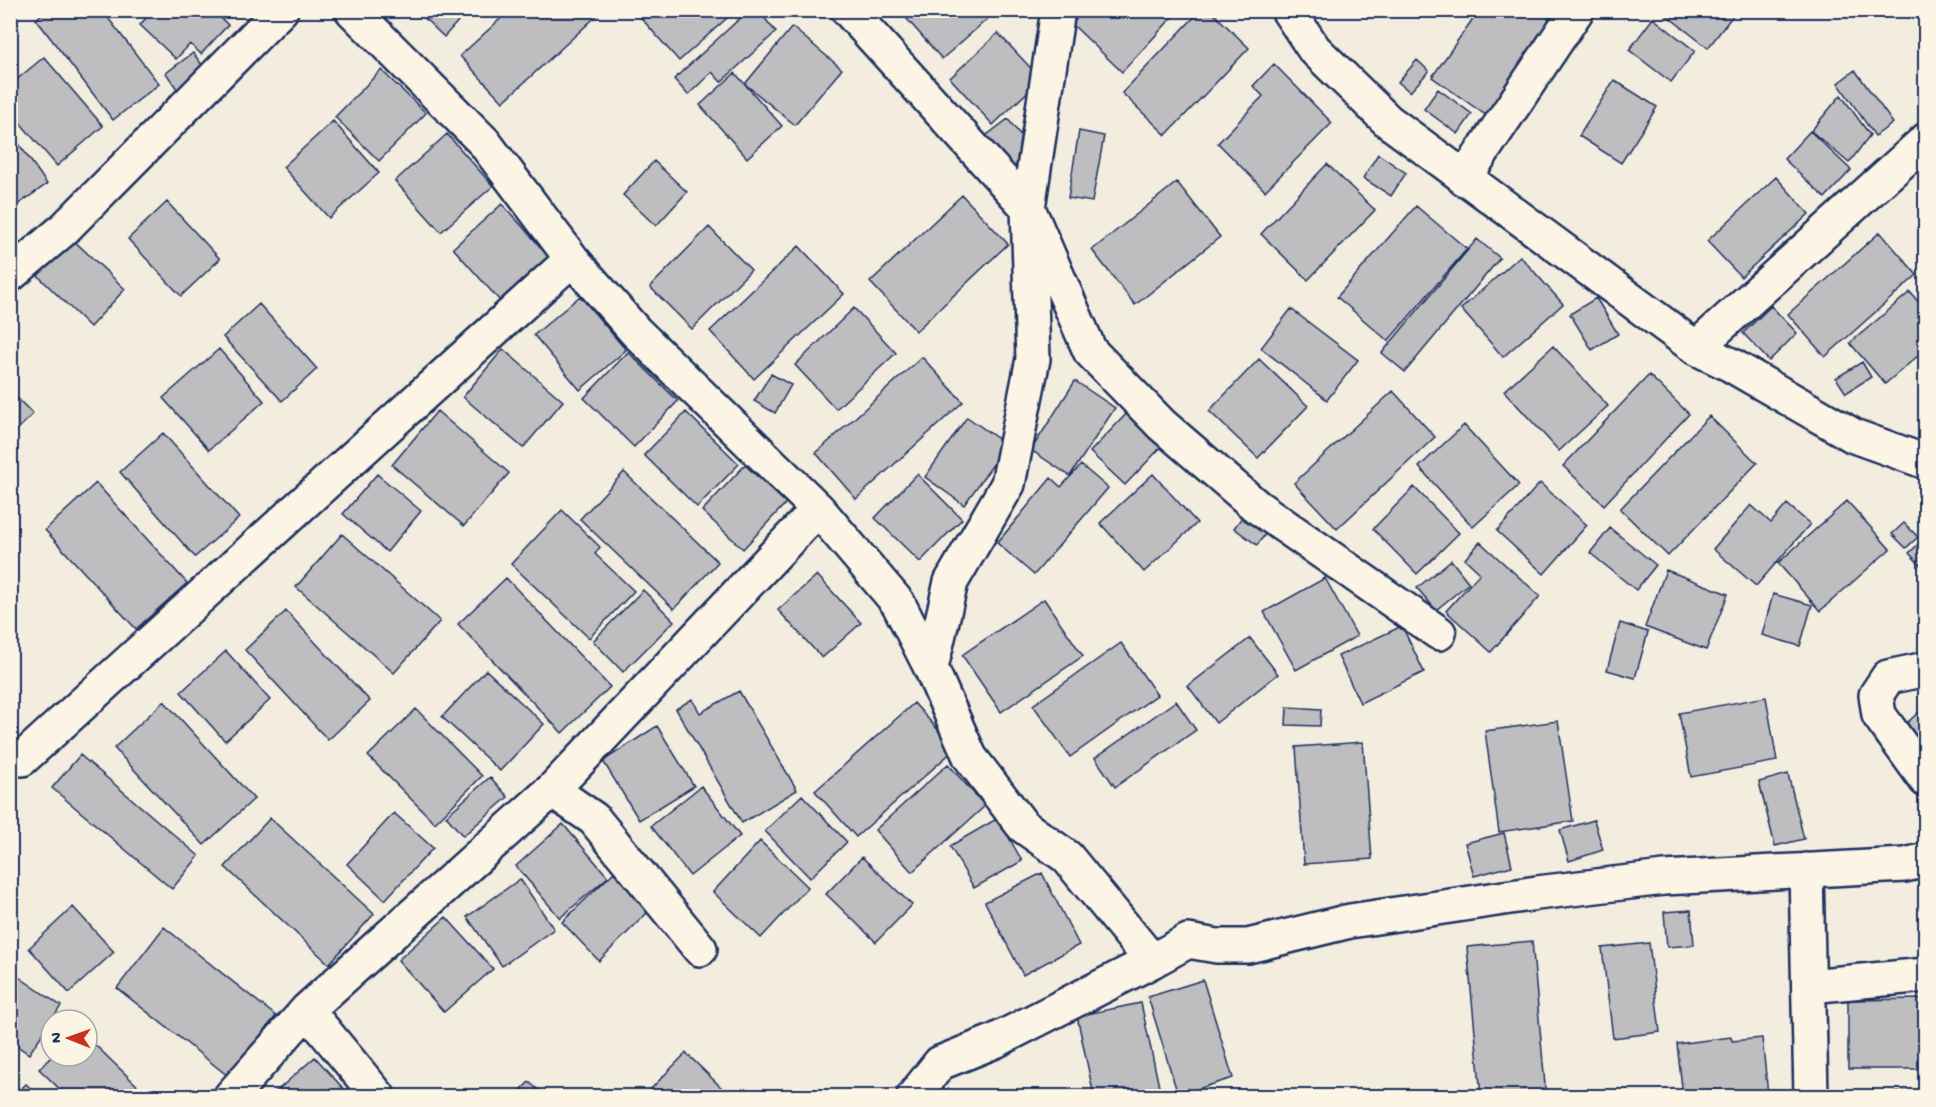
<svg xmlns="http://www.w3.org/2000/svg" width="1936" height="1107" viewBox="0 0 1936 1107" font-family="'Gochi Hand',sans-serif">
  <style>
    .building { fill: #bebec0; stroke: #1b2f5e; stroke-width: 1.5 }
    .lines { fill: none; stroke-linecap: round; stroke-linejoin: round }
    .minor-casing { stroke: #1b2f5e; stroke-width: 38 }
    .minor { stroke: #fcf5e5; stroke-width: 33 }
  </style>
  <rect width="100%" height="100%" fill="#f3ede0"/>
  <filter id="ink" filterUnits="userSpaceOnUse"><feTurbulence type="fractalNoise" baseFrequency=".0167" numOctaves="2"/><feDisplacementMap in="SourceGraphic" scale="12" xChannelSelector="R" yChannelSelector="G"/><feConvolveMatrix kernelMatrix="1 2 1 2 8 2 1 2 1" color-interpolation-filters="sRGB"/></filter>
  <g filter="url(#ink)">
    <path class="building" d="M47,10H102L159,84L113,120L36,19Z
      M153,10H213L228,25L201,54L190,44L176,59L140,25Z
      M416,10H468L444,37Z
      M510,10H603L503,102L460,56Z
      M634,10H736L679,61Z
      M749,10H758L776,32L721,82L712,72L688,95L674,79Z
      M990,10L993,14L942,59L900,11Z
      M1084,10H1179L1122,72L1072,24Z
      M1201,10H1210L1249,48L1166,135L1122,93Z
      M1479,10H1561L1487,116L1432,77Z
      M1660,10H1737L1708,48Z
      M1653,18L1695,51L1671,82L1629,50Z
      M792,27L842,69L795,125L745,84Z
      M998,33L1041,79L993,125L950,78Z
      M193,53L209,74L181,95L166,73Z
      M44,57L103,126L57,166L10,111V85Z
      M1417,60L1429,71L1410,92L1398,82Z
      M1274,64L1332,123L1265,191L1218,143L1263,96L1253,86Z
      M381,70L426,113L379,161L335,117Z
      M1855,70L1893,123L1875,136L1838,83Z
      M735,73L782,126L747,158L700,105Z
      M1614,80L1657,107L1621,163L1579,136Z
      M1438,89L1472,114L1458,134L1424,109Z
      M1841,95L1870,135L1849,163L1811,131Z
      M1008,119L1034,153L1009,172L983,138Z
      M333,121L379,173L329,218L283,167Z
      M10,131L47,184L10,210Z
      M1079,131L1104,136L1092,202L1068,198Z
      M1810,131L1851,170L1825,198L1784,159Z
      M447,134L493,186L441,232L395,181Z
      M1378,154L1406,173L1391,196L1363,178Z
      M654,161L687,192L656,226L623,195Z
      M1327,164L1375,210L1308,280L1261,234Z
      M1776,177L1809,214L1741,277L1707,241Z
      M1177,182L1220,237L1135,305L1092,250Z
      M962,195L1008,244L916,331L870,282Z
      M167,202L220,259L181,296L128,239Z
      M502,204L550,257L500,301L453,248Z
      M1416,206L1467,249L1388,341L1337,297Z
      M709,227L751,270L692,329L650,287Z
      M1880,232L1917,275L1825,357L1788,314Z
      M68,235L125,289L90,327L33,271Z
      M1477,239L1500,258L1405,372L1382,353Z
      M799,246L844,294L754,379L710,331Z
      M1520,256L1563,304L1503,357L1461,309Z
      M1910,292L1926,311V349L1885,384L1850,343Z
      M580,296L626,350L580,390L534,335Z
      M1596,298L1618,334L1592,350L1570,314Z
      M259,304L317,369L282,401L223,337Z
      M1771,306L1797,333L1769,361L1743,333Z
      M854,308L896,353L836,409L795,365Z
      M1291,309L1358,360L1327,400L1261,348Z
      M1553,346L1608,406L1559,451L1504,391Z
      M219,349L264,401L209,450L163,398Z
      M503,349L563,401L523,448L463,397Z
      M628,352L678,401L634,447L584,398Z
      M922,357L963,402L856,499L816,453Z
      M1259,359L1308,406L1258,458L1209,411Z
      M1862,362L1871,377L1846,393L1836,378Z
      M771,374L791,385L775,413L754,401Z
      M1649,375L1689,414L1604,505L1563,466Z
      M1075,381L1115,408L1070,476L1031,450Z
      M10,391L33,414L10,437Z
      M1393,391L1435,437L1337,529L1294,483Z
      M1130,410L1164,444L1125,485L1090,452Z
      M437,411L509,473L464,526L392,465Z
      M686,412L739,464L697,507L644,455Z
      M1709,416L1757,463L1668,556L1620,509Z
      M967,417L1007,445L964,505L925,477Z
      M1464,425L1519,485L1473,527L1419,467Z
      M163,433L239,518L195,557L120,472Z
      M745,465L786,503L743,549L702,511Z
      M1081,465L1108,488L1034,575L997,543L1051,478L1061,487Z
      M624,472L718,562L674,609L580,519Z
      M377,474L421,511L387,552L343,514Z
      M917,474L962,519L920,562L875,518Z
      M1153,474L1197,523L1144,572L1100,523Z
      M96,483L187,583L136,629L45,530Z
      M1540,483L1587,525L1544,574L1497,531Z
      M1414,487L1459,533L1417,574L1373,529Z
      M1847,501L1890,549L1820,611L1778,563Z
      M1787,504L1810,524L1756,586L1713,549L1751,505L1771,523Z
      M1251,505L1273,524L1257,545L1234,528Z
      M562,510L600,547L595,554L634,591L589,638L511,564Z
      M1904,523L1918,537L1906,548L1892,534Z
      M1610,528L1656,565L1636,590L1590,553Z
      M342,534L440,621L394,673L296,587Z
      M1926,537V571L1909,553Z
      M1480,542L1540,596L1491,652L1446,611L1480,573L1465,559Z
      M1451,560L1469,583L1436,610L1417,588Z
      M1666,570L1728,594L1706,650L1645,627Z
      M817,575L861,623L822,658L778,610Z
      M506,578L610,687L562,733L458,624Z
      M1325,578L1357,636L1296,670L1264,612Z
      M643,590L674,621L623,672L593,641Z
      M1773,594L1812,605L1800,646L1762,635Z
      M1044,599L1083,656L1001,712L962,655Z
      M286,611L370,701L328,740L245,650Z
      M1620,623L1648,632L1635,678L1607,670Z
      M1402,626L1424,672L1360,703L1338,656Z
      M1250,638L1278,674L1216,723L1188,686Z
      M1121,643L1157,695L1070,757L1033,705Z
      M226,651L270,700L225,741L181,692Z
      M486,670L544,724L500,771L442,717Z
      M739,691L797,790L742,823L676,709L692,699L700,713Z
      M1766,697L1777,761L1691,777L1679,713Z
      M164,701L254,799L204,845L114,748Z
      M1176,701L1196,730L1115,787L1095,758Z
      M914,703L955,749L856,837L815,791Z
      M1926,706V755L1901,728Z
      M1287,707L1321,709L1320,726L1286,725Z
      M416,709L482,776L435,823L368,756Z
      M1558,721L1573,821L1499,832L1485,731Z
      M657,726L694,786L639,820L603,761Z
      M1363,742L1372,859L1304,864L1296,747Z
      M80,755L199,856L172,889L52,788Z
      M948,764L985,806L912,872L875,830Z
      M1788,774L1804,839L1775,846L1759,782Z
      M490,777L508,797L463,836L446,816Z
      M701,786L740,836L690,876L651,826Z
      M802,795L847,842L810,878L765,831Z
      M394,813L433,848L385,900L347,864Z
      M270,818L374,914L329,964L225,867Z
      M998,818L1022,861L974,888L950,846Z
      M1594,820L1603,850L1569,861L1560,830Z
      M563,824L608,877L560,918L516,866Z
      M1504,833L1512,866L1474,876L1465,843Z
      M760,841L808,887L761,938L713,892Z
      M862,857L912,905L876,942L826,894Z
      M614,872L650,910L599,961L562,922Z
      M1042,873L1079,945L1023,975L985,902Z
      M520,879L554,929L502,966L467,917Z
      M73,907L114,952L69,993L29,948Z
      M1691,910L1694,945L1667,947L1664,912Z
      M446,917L493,969L444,1012L398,960Z
      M164,927L276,1016L228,1076L117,988Z
      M1532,941L1546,1096H1481L1467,947Z
      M1649,943L1660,1032L1613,1038L1602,948Z
      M10,971L61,1006L29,1054L10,1041Z
      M1203,980L1233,1078L1178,1095L1148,997Z
      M1926,999V1069H1848V1000Z
      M1141,1003L1161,1096H1094L1077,1016Z
      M87,1037L148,1096H67L39,1069L52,1056H87Z
      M1731,1037L1732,1041L1762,1038L1768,1094L1741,1096H1683L1677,1044Z
      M686,1053L730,1096H644Z
      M315,1057L350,1096H271Z
      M529,1082L545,1096H515Z
      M26,1084L39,1096H14Z
      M1926,1090V1096H1842Z"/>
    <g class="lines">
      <g class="minor-casing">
        <path id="minor" d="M352,10L484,142L572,259L635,331L818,509L898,603L931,668L970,757L1023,826L1067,857L1152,961L1188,941L1217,946H1248L1350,921L1537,893L1664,878L1905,865L1926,860
          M848,10L1028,208L1090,351L1162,425L1256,506L1439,633
          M1288,10L1314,49L1388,121L1696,348L1731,365L1854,436L1926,462
          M1464,179L1577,10
          M10,275L63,230L281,10
          M1696,348L1926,140
          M931,668L951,582L1008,484L1033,359L1028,208L1058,10
          M1926,669L1888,677L1876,695L1879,715L1926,780
          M22,759L572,259
          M552,790L594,819L700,949
          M1806,870L1811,1096
          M1809,986L1926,975
          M307,1010L378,1096
          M231,1096L307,1010L552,790L818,509
          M914,1096L940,1063L995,1041L1152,961"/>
      </g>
      <use href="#minor" class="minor"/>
    </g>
  </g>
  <rect width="1936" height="1107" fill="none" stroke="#fcf5e5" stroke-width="36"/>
  <rect x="18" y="18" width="1900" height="1071" fill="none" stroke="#1b2f5e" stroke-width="2" filter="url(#ink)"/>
  <g transform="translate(69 1038) rotate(271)"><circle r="28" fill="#fcf5e5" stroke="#a2a6af" stroke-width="1.5"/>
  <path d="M0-4.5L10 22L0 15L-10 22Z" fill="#c8321e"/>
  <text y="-9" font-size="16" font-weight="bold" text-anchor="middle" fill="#1b2f5e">N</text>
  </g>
</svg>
